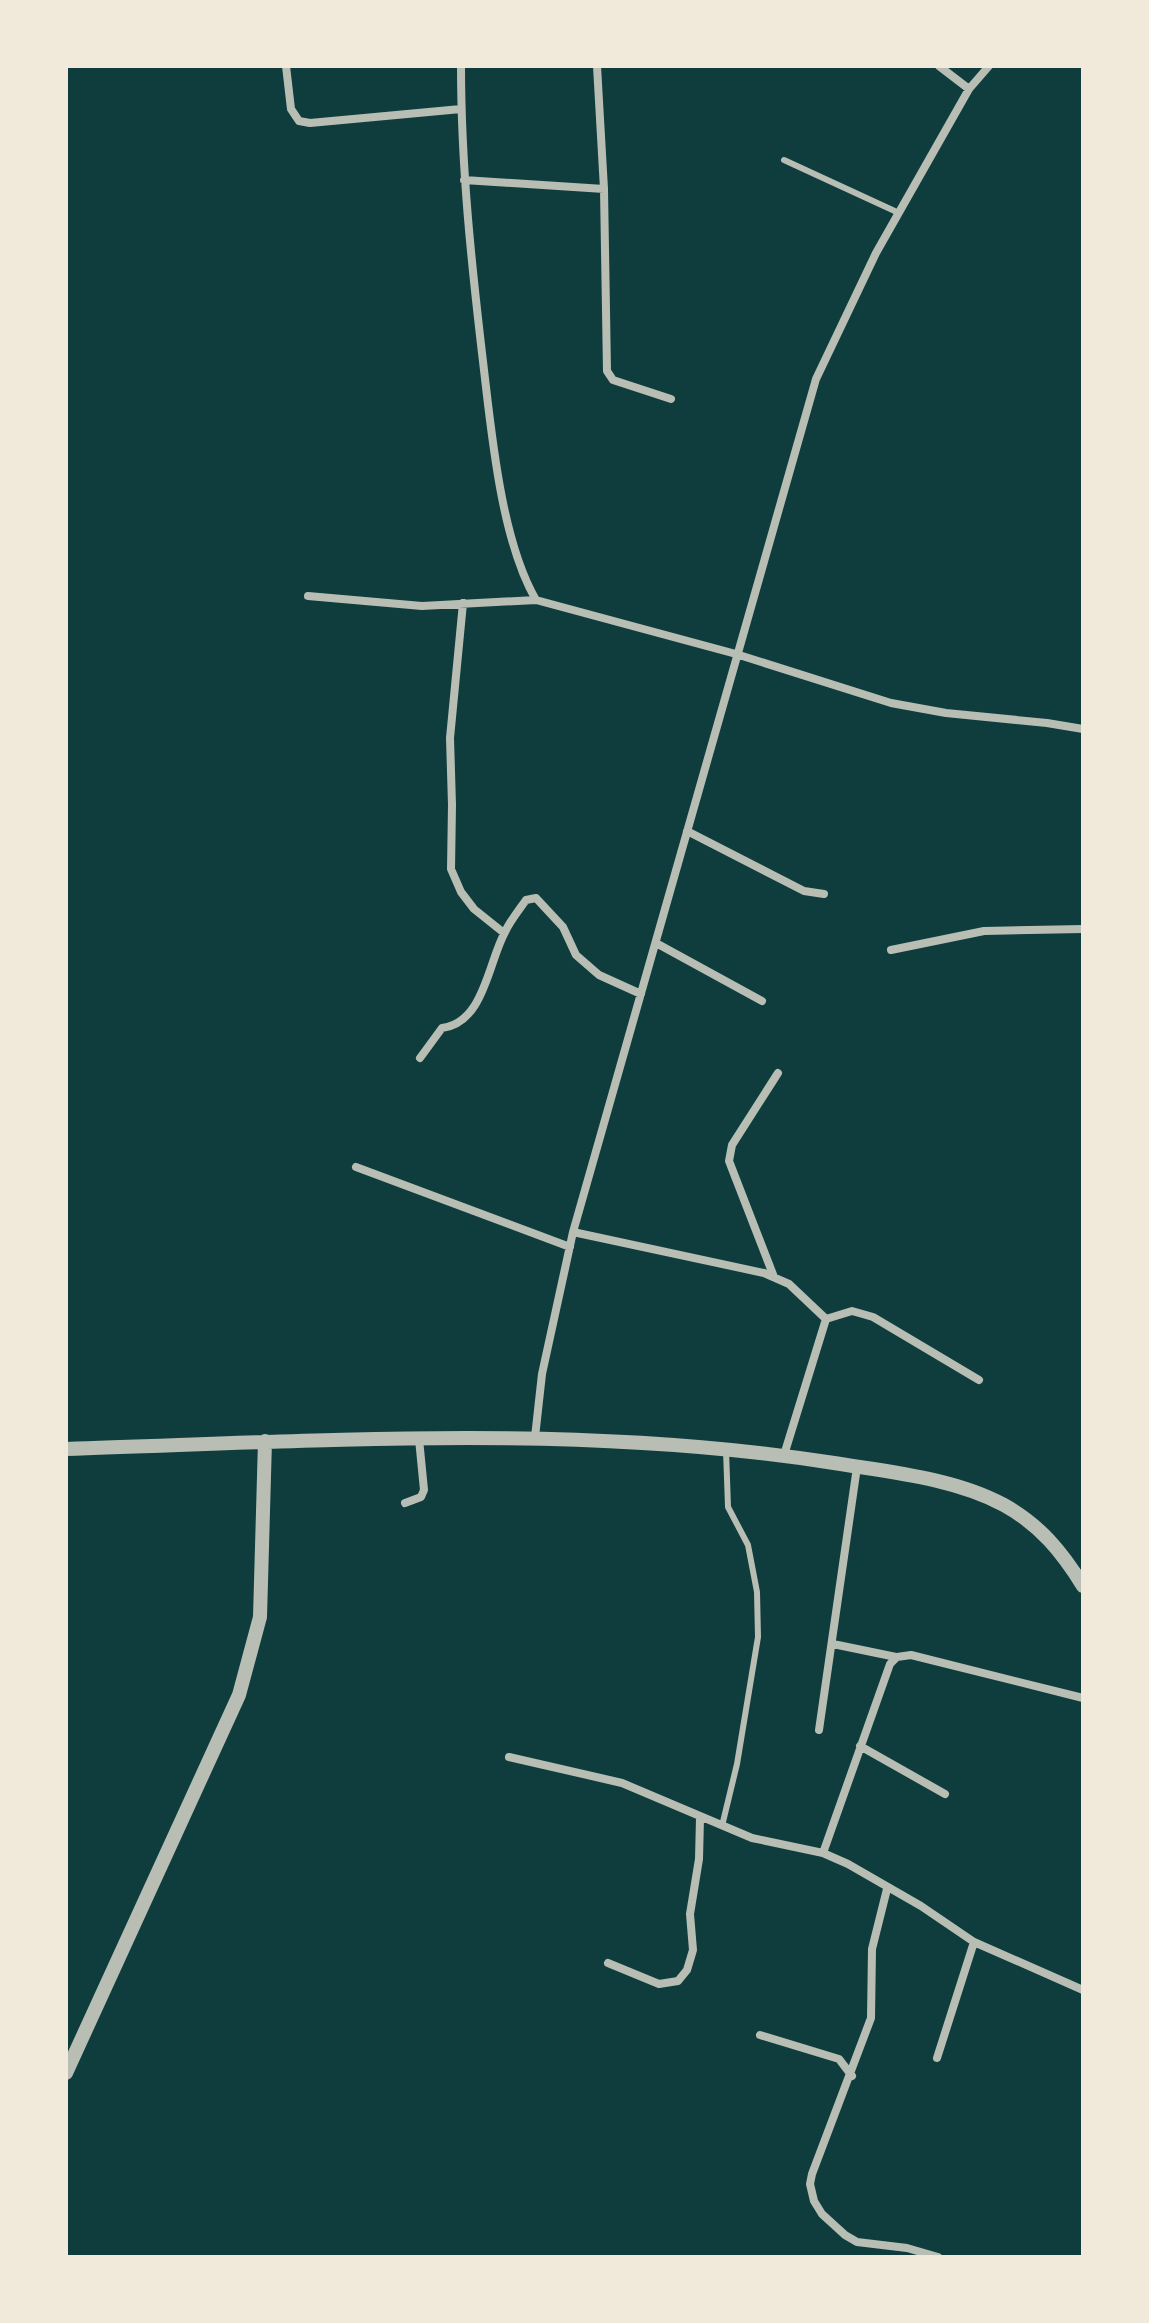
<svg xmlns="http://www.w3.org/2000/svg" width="1149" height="2323" viewBox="0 0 1149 2323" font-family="Montserrat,sans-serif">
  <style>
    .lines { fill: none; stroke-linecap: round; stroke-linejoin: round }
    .service { stroke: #b8beb3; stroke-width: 6 }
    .minor { stroke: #b8beb3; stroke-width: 8 }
    .tertiary { stroke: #b8beb3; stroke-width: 14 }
  </style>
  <rect width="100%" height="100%" fill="#0f3d3e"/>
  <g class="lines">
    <path class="service" d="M784,160L899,213
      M722,1826L737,1764L758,1637L757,1592L748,1545L728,1507L726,1450"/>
    <path class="minor" d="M286,66L291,109L299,121L310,123L461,109
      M461,66C461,168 472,269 484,370C492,438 502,542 536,600L736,654L891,703L946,713L1047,723L1083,729
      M597,66L604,189L607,371L613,380L671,399
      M939,66L969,89
      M464,180L604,189
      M308,596L422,606L536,600
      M463,603L450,738L452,805L451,869L461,892L474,909L504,933
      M687,831L804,891L824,894
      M656,943L762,1001
      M891,950L984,931L1083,929
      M420,1058L442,1028C484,1023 488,963 505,932C510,921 519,910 526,900L536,898L563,927L576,955L599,975L641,994
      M356,1167L570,1247
      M573,1232L764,1273L789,1284L826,1319
      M774,1277L729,1161L732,1145L778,1073
      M826,1319L852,1311L873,1317L979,1380
      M535,1437L542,1374L573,1232L816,379L876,253L969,89L989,66
      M784,1455L826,1319
      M405,1503L421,1497L424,1490L419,1439
      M833,1644L896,1657
      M819,1730L857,1467
      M860,1746L945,1794
      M509,1757L622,1783L752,1838L823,1853L848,1864L921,1906L974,1942L1083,1990
      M823,1853L890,1664L897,1657L911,1655L1083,1698
      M887,1889L872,1949L871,2018L812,2174L810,2184L814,2201L822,2214L845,2235L857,2242L907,2248L938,2257
      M608,1963L659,1984L678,1981L687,1970L693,1950L690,1914L699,1859L700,1818
      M760,2035L839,2059L852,2076
      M937,2058L974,1942"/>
    <path class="tertiary" d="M66,1449C322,1441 580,1423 834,1463C889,1472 954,1478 1004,1505C1040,1525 1062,1552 1083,1586
      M66,2073L239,1695L260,1617L265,1441"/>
  </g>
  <rect width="1149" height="2323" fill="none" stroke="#f1e9da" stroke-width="136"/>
</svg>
